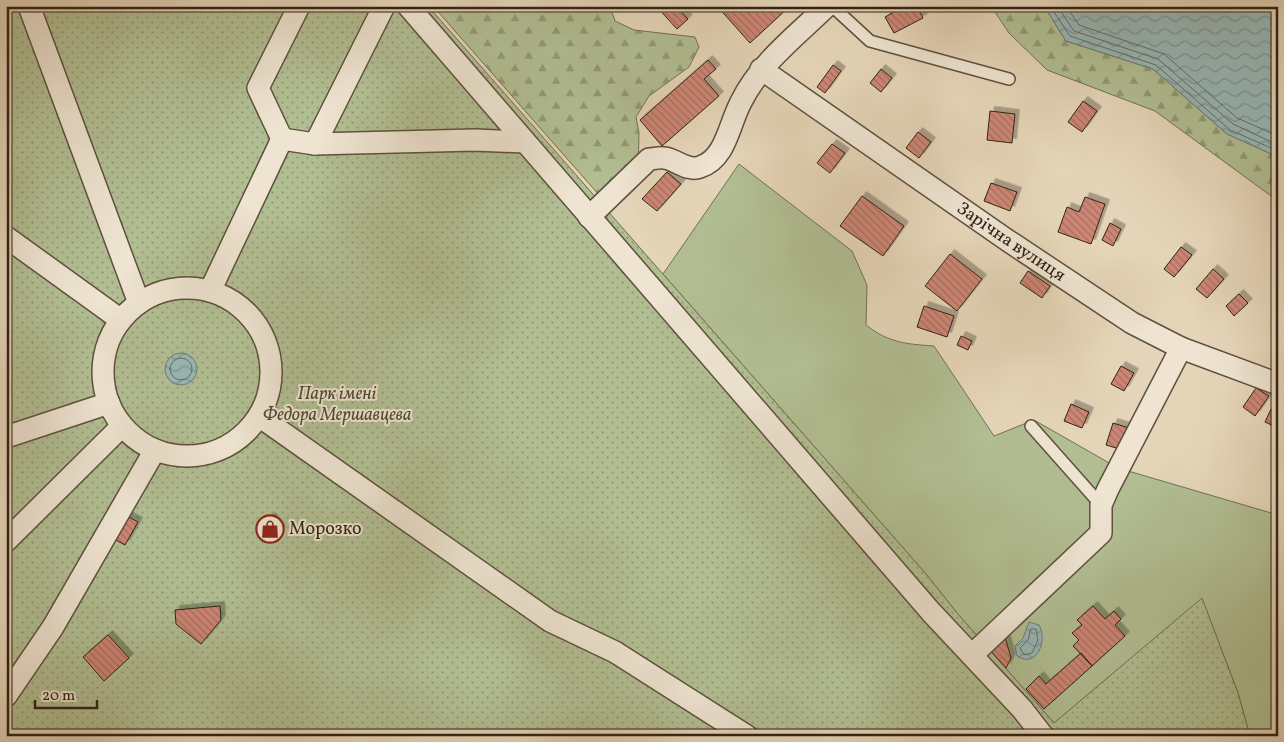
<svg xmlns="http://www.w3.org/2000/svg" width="1284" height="742" viewBox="0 0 1284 742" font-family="Vollkorn,serif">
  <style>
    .grass { fill: #b1be92; stroke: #717054 }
    .forest { fill: url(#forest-firs); stroke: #717054 }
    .park { fill: url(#park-dots); stroke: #717054 }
    .water { fill: url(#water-waves); stroke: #6f7c76 }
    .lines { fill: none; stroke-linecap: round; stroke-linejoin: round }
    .shore { stroke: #646d66; stroke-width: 1 }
    .building { fill: url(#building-back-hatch); stroke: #312315; filter: url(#shadow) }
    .lane-casing { stroke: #5e503e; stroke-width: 14 }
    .street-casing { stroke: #5e503e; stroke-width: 24 }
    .lane { stroke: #eee4d1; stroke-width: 11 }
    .street { stroke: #eee4d1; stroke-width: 21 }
    .labels { text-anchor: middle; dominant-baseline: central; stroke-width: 4; stroke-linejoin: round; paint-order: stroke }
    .street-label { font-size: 18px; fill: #312315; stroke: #eee4d1 }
    .park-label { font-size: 18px; font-style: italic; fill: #514a34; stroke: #eee4d1 }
    .poi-label { font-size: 18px; fill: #312315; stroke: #eee4d1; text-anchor: start }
  </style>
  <defs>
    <pattern id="forest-firs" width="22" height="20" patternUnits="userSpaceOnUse" patternTransform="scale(1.25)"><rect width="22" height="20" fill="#b1be92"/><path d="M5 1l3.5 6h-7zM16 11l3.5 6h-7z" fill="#919a76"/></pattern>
    <pattern id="park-dots" width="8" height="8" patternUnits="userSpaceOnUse" patternTransform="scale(1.25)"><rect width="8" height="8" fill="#b1be92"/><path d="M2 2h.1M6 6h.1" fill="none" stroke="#919a76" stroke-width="1.8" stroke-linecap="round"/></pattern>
    <pattern id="water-waves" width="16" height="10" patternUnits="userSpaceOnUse" patternTransform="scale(1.25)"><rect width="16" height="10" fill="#98b7b6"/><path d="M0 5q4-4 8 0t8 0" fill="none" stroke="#7d9493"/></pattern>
    <pattern id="building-back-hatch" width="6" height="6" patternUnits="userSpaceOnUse" patternTransform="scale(1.25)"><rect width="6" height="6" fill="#cd8674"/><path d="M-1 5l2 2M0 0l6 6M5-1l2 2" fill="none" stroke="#a76d5e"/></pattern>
    <filter id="shadow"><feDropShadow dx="4.5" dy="-4.5" stdDeviation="0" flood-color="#0004"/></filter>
  </defs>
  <rect width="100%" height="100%" fill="#e5d5b8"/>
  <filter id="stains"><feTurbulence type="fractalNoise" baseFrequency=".004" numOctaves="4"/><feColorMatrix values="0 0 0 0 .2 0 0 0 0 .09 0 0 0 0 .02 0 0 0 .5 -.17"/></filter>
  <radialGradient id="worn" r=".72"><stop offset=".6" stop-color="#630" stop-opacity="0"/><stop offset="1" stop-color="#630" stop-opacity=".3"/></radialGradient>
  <path class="grass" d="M739,164L852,251L867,285L866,325C889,343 906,344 934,346L994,436L1034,420L1118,468L1278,515V736H1250L1238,693L1202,599L1054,723L957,613L926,574L663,274Z"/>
  <path class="forest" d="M433,6H610L615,21L634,30L695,37L699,47L689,67L649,96L636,117L639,133L638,177L629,194L621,201L599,195Z
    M991,6H1044L1066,41L1153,69L1227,134L1278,157V201L1155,111L1047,70L1009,33Z"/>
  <path class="park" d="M6,6H428L926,574L957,613L1054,723L1202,598L1238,693L1250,736H6Z"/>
  <path class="water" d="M1044,6H1278V157L1227,134L1153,69L1066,41Z
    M165 369a16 16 0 1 1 32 0a16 16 0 1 1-32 0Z
    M1029,622L1039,625C1048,640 1037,669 1017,656L1015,646L1023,638Z"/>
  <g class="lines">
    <path class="shore" d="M1050,6L1070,36L1156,65L1230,130L1278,151
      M1057,6L1074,31L1158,59L1233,124L1278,145
      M1066,6L1079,25L1164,54L1237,118L1278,136
      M170 369a11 11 0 1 1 22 0a11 11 0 1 1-22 0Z
      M1031,629H1036L1038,640L1032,653L1024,655L1020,648L1028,640Z"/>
  </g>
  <path class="building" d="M656,6H676L688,19L677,29Z
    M717,6H790L750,43Z
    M905,6H917L923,18L894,33L885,17Z
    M708,60L716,69L704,79L719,96L662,146L640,120Z
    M833,65L841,71L825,93L817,87Z
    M881,69L892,78L881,92L870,83Z
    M1083,101L1097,111L1082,132L1068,122Z
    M990,111L1015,114L1012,143L987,140Z
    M918,132L931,142L919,158L906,148Z
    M832,144L845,153L830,173L817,163Z
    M667,172L681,184L657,211L642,199Z
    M991,183L1017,192L1010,211L984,201Z
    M862,196L904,226L883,256L840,226Z
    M1085,197L1105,204L1091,244L1058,232L1067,207L1079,212Z
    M1110,223L1121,229L1113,246L1102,240Z
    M1181,247L1192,255L1174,277L1164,269Z
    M950,254L982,279L957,311L925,286Z
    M1213,269L1224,279L1207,298L1196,289Z
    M1028,271L1050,286L1042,298L1020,283Z
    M1239,294L1248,303L1234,316L1226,306Z
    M924,306L954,316L947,337L917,327Z
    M961,336L972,341L968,350L957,345Z
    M1121,366L1134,373L1124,391L1111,384Z
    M1256,388L1269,396L1255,416L1243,407Z
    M1071,404L1089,412L1082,428L1064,421Z
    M1271,409L1278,413V428L1265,422Z
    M1113,423L1129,428L1123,450L1106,445Z
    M127,516L138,522L125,545L114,539Z
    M271,517L281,530L268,540L258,527Z
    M220,606L221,620L201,644L176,624L175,610Z
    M1093,606L1105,619L1114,611L1121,619L1115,625L1125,636L1092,666L1073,646L1079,640L1072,633L1082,625L1077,620Z
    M108,635L129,658L104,681L83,657Z
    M1005,637L1011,658L1006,668L990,650Z
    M1081,653L1092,666L1044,709L1026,689L1039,676L1046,684Z"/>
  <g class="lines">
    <g class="lane-casing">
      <path id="lane" d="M832,6L870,41L1009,79
        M1031,426L1101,505"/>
    </g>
    <g class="street-casing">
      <g id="street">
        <path d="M29,6L139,303"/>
        <path d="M408,6L931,612L1022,709L1043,736"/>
        <path id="s1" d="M761,69L1007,240L1132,323L1181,348L1278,384"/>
        <path d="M282,139L315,144L475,140L525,142"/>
        <path d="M282,139L258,88L299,6"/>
        <path d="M315,144L384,6"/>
        <path d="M589,217L649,159C654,159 659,157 664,158C676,159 687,172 700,167C726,159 729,124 741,102C760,63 796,36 827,6"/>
        <path d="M6,237L121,320"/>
        <circle cx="187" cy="372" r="84"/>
        <path d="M210,291L282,139"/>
        <path d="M259,416L550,621L615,652L747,736"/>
        <path d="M6,437L109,403"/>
        <path d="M6,541L122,426"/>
        <path d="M972,655L1101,533V505L1108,489L1181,348"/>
        <path d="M6,696L53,627L155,450"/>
      </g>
    </g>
    <use href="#lane" class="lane"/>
    <use href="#street" class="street"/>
  </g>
  <defs>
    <g id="shop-ring" transform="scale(1.4375)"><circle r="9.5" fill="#eee4d1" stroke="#8f2418" stroke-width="1.5"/><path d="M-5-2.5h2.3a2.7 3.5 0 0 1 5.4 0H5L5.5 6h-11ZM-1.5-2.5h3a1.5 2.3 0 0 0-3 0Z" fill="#8f2418"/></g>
  </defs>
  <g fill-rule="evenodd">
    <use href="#shop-ring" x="270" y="529"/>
  </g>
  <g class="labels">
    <g class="street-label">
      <text stroke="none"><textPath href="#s1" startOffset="304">Зарічна вулиця</textPath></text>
    </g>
    <g class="park-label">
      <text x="337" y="394">Парк імені<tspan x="337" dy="21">Федора Мершавцева</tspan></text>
    </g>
    <g class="poi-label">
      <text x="289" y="529">Морозко</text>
    </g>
  </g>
  <rect width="1284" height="742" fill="none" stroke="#e5d5b8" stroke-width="25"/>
  <rect x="8" y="8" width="1269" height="727" fill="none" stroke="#312315" stroke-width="2.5"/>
  <rect x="12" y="12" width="1259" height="717" fill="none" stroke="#312315"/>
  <path d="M35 700v8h62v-8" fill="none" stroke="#312315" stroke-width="2.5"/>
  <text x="42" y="700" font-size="15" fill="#312315" stroke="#eee4d1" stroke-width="4" paint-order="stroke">20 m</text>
  <rect width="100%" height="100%" filter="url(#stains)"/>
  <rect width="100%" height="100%" fill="url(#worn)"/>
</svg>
